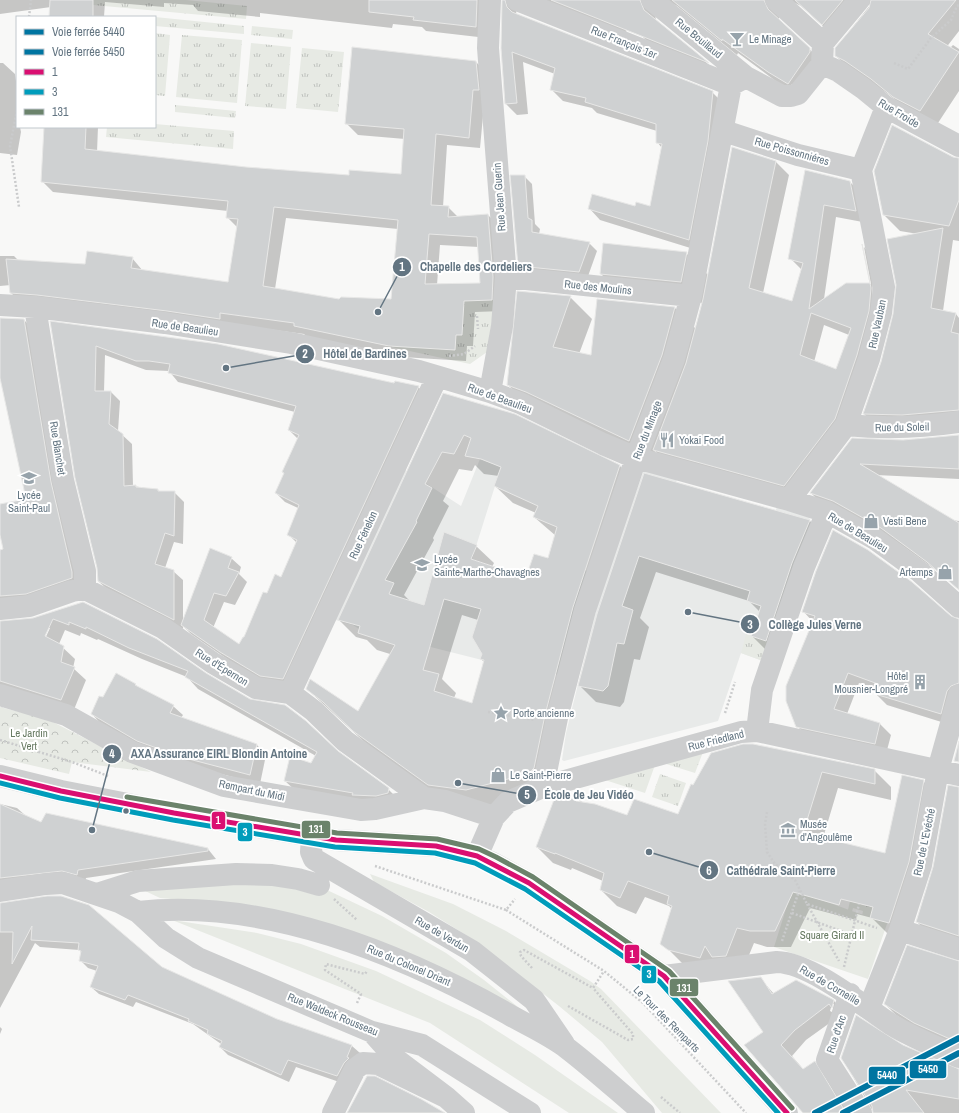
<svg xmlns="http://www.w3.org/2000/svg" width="959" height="1113" viewBox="0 0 959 1113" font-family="'Archivo Narrow',sans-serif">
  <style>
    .built { fill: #e8eae9 }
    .grass { fill: url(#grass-tufts) }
    .park { fill: url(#park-crowns) }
    .garden { fill: #e7eae4 }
    .shadow { fill: #0003; fill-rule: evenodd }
    .building { fill: #cfd1d2; stroke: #e8e8e7; fill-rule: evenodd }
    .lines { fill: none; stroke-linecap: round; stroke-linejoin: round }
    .path { stroke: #cacbcc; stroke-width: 2.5; stroke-dasharray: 2 2; stroke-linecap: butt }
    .minor { stroke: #cdcecf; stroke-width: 22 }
    .bus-1-casing { stroke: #fff; stroke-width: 8 }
    .bus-2-casing { stroke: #fff; stroke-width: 8 }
    .bus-3-casing { stroke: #fff; stroke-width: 8 }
    .bus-1 { stroke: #da0f71; stroke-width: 5 }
    .bus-2 { stroke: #009cbb; stroke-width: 5 }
    .bus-3 { stroke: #6b836b; stroke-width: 5 }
    .rail-1-casing { stroke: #fff; stroke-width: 9 }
    .rail-2-casing { stroke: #fff; stroke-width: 9 }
    .rail-1 { stroke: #0075a1; stroke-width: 6 }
    .rail-2 { stroke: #0075a1; stroke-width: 6 }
    .bus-dot { fill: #637582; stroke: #fff; stroke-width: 1.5 }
    .labels { text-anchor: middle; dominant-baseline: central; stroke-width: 4; stroke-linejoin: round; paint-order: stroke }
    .street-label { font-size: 11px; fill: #637582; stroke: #fff }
    .poi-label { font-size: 11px; fill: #637582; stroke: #fff; text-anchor: start }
    .park-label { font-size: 11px; fill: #677a62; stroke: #fff }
    .leader { fill: none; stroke: #637582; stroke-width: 1.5 }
    .callout-dot { fill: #637582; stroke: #fff; stroke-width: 1.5 }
    .mark-label { font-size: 12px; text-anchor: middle; font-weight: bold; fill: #fff }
    .callout-label { font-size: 12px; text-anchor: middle; font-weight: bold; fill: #637582; stroke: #fff; stroke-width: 4; stroke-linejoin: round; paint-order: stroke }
    .line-badge { stroke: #fff; stroke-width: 1.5 }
    .badge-label { font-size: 11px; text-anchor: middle; font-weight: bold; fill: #fff }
  </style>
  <defs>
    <pattern id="grass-tufts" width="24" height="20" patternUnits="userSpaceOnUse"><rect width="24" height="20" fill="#e7eae4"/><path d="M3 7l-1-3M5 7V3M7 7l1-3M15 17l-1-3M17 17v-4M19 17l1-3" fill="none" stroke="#bfc2be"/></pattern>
    <pattern id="park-crowns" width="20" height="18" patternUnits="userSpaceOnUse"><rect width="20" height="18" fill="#e7eae4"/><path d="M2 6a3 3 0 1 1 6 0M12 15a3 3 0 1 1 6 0" fill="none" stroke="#bfc2be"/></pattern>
  </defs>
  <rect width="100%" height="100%" fill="#f8f8f7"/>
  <path class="built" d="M480,459L501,467L472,559L510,572L513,571L528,578V572L534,554L588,571L560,675L498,664L359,629L353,625L332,619L402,468L461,506Z
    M645,467L678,476L674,489L773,519L778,503L808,514L811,523L763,661L741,653L718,721L564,761L562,760L566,733L597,607L615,549Z"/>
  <path class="grass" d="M93,0H186L247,6L246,19L93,5Z
    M155,17L244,26V34L155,26Z
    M252,26L293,30L292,39L251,35Z
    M155,33L170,35L165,96L155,95Z
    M182,35L242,40L237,103L176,97Z
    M251,43L291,47L286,109L245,106Z
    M302,48L344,52L338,112L296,108Z
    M175,105L236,111L235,118L175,112Z
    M155,124L234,131L233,149L106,137L107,127H155Z
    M495,300L487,352L470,364L386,346V341L417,348H451V350H455L456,335H462L459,301Z
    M746,634L769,642L763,661L741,653Z
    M703,752L695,773L663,763Z
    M655,765L645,793L602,779Z
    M660,774L686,783L678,806L652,797Z
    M841,899L873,907L871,917L861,921L863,911L853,908L851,916L847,914L850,901Z"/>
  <path class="park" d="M0,707L47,719L151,772L72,762L69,774L0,758Z"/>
  <path class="garden" d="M370,874L453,904L506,931L590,981L601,989L721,1113H662L602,1042L559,1006L477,942L429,912L374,882Z
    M797,874L814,898C839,905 863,917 888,921L868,979L774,947Z
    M240,881L327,890L382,916L446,953L484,980L543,1027L238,905L160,898L143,890Z
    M172,920L257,933L301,944L376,971L480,1020L535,1055L618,1113H569L430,1023Z"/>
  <path class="shadow" d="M0,0H496L487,38L426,31L422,27L393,24L392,28L260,13V17L198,11L193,5L164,3V7L105,2L104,17H50L51,7L0,14Z
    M503,0H523L517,7L516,14L712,92L724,104L700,251L600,220L589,208H651L662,148L657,142V131L597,113L592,108L563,101L551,89L555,74L523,62L528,114L517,115L506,104Z
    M535,0H611L629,37Z
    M629,0H959V31L945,49L947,51L953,45L959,49V91L936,126L910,112L888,94L862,76L852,72L836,56V48L871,4L865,7L838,40L801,6L795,3L779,14V20L826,65L825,68L785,88L738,53L737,55L677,6L671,3L655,15L656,20L708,64L721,76L656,50L640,34Z
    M476,62L487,73L480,148L447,145L443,207H448L458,217L488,215L499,226L503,311L475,312L473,346H467L466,361L402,357L307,337L304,334L231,324L23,304L11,293V285L0,286V256H14L19,261L86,265L132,258L143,271L229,283L238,228L228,218V211L53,192L42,181L45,127H98L97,152L246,168L350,176L402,175L405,139L358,135L346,123ZM286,218L398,229L392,300H339L275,289ZM440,245L479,247L482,284L437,285Z
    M0,63H3L15,74L17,88V127H20L21,132L17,155L0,153Z
    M733,149L776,162L789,175L763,293L793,302L802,270L790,258L806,171L850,182L863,195L868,223L836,217L824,299L846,284H871L864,247L874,258L869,368L797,498L666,462L655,451L651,462L530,406L508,385L570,297L592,319L579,354L592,356L675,308L696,329L703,303L622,295L601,274L686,253L709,276ZM824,325L849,335L837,371L814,362Z
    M953,158L959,159V241L953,240L943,311L956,314L959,318V421L875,424L864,414L882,362L918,234L900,231L884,215Z
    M524,176L532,184L535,224L540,229L539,234L589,243L597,251L587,279L526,273L519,265Z
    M0,319L24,320L36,332L84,585L0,617V550L4,549L0,530V505L27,500L0,375Z
    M51,323L418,387L428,396L292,688L270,685L230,661L191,634L183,626V629L108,590L98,581V568ZM105,355L146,370L169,371L178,382L295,412L289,430L298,439L283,472L285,474L276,493L285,502L298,508L288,534L297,543L282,578L267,594L240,645L213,628L224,602L235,605L247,582L239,574L241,567L231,558L183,621V580L173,571L165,568L174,542L183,544L184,502L174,492H160L158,490L133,486L132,444L118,431L120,401L111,392H104Z
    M444,394L515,415L620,466L637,483L590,625L551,785L485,807L446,802L372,749L307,689L358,713L390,654L377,650L367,640L356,637L339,620ZM475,465L484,474L499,476L495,486L513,503L536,513L534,517L556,536L549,559L527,578L492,567L494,563L476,546L424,606L411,602L404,595L434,540L433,538L449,506L443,501L459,469L472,471ZM462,615L478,620L483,654L481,659L484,662L473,704L454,698L456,693L442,679Z
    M959,436V479L876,475L952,520L959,521V590L940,573L894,540L845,512L822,504L811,493L889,441Z
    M645,474L810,521L826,537L768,652L752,636L760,612L749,601L656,572L640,618L649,627L640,660L634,659L624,702L620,707L596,702L579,685Z
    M83,603L337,752L388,789L400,801V805L297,792L285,781L312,765L316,756L198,689L187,677L142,659L98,639L97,640L81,633L80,636L65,630L59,644L75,659L73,668L86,680L73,712L0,686V622L31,619ZM48,628H50L44,641L42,640Z
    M803,611L950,617L959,620V701L951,725L887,705L876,694L877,689L859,683L847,714L880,724L891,735L886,754L808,737L797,726L813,622Z
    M135,684L140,689L173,706L183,715L181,718L257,745L266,755L260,784L202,769L148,750L101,724L92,714L103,698Z
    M712,754L874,770L891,787V800L838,788L823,838L886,854L923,781L939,797L888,934L872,918L857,914L856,920L810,908L791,947H767L754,943L742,972L685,966L662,943L672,909L669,906L645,897L636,914L617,906L601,890L603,881L572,868L571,870L553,863L537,847L577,797L583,803L628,816H679Z
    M959,788V943L928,933L917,922Z
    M0,804L17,808L26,816L42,824L208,849L216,859L86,878L85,882L0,889Z
    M0,903L162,967L277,1020L352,1046L360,1053L345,1084L296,1067L289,1082L228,1055L220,1047L221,1044L193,1024L136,1002L133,1007L99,994L91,987L97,971L88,968L80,960L82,953L79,950L40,947L35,943L0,1008Z
    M959,962V1049L926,1034L896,1015L885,1004Z
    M760,978L774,994L796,981L834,1001L845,1012L806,1040L792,1056L804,1070L814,1063L825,1074L850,1113H806L765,1032ZM832,1004H834L832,1012L830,1011Z
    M0,1027L2,1029L0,1034Z
    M894,1042L959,1070V1113H874L842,1058Z"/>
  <path class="building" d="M50,0H93V17H49Z
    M369,0H477L476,27L413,20L414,17L369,12Z
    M502,0H505L507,7L512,12L713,91L708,141L689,240L588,209L592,194L635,206L636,202L650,206L662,144L656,143V124L585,102L586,98L550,90L555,68L512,52L517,103L505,104L501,48Z
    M551,0H640L644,10L709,63Z
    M672,0H764L768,9L810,48V52L788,84L768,72L722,39V41Z
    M795,0H843L822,25Z
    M871,0H956L928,34L959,52L920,111L893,97L871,79L845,61L835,56V48L869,8Z
    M352,47L476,61L479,90H473L469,138L436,134L431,205L449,206L448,217L488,214L493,277L492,300L464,301L462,335H456L455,350L389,346L294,326V323L220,313V319L167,311L37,295L10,293L6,259L85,264L87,251L133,257L131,268L228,282L238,219L226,218L228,201L41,182L44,127H86L85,149L246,167L349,175V170L401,174L404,129L345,124ZM274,207L398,220L391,299L341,297L339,299L263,286ZM429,234L477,237L480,283L425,284Z
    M892,125L953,157L959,158V200L949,226L883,215L874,171Z
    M732,147L776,161L749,288L792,301L803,263L788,259L805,170L850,181L856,211L824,205L809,309L846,283H870L862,244L871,288L869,311L857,355L835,419L784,486L653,450L686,363L703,299ZM811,313L851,328L836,369L800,355Z
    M510,175H525L528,218L532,220V232L590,242L579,272L518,266Z
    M943,228L931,308L956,313L951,332L959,334V410L902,415L863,414L881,362L893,314L896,285L887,239Z
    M603,243L687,252L681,282L600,274Z
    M517,291L571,296L553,347L591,355L597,299L675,307L662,355L629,441L526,392L507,385Z
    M0,318L24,319L51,482L72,572V578L26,594L0,596V550L3,549L0,535V504L26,499L0,378Z
    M50,321L218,344L394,383L395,381L419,386L283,679L260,676L220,652L181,625L210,548L232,557L228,568L239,572L226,596L214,593L204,620L239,644L243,637H244L263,592L267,593L275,574L281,577L297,540L287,535L299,505L275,493L284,473L282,472L299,435L288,430L296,406L168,373L170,364L149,361H136L96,346L95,391H111L109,424L123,434L124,486L136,485V487L158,489V491H175L174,536L165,533L155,564L174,570V620L98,581L97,568L75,478Z
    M443,393L515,414L620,465L573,607L545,715L534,768L530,772L523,775L466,790L428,785L353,731L323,702L306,689L310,679L358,711L395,645L358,633L360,626L338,620ZM464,435L471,438L465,456L481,459L501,467L494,486L538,506L533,517L557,527L548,558L534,554L526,577L513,571L510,572L471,559L477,545L444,532L424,605L389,594L394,583L385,580L417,522L416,521L432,488L425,484L442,452L454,454ZM444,599L481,609L472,637L482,654L480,659L484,660L472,703L434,691L439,674L423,670Z
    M959,435V469L860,464L959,523V590L927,562L881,528L833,501L810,493L852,438L903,440Z
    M644,473L810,520L792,563L766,641L751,636L761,606L747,601L750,591L639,556L622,606L633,610L624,644L617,643L608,686L603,691L578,686L597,614Z
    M833,530L868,550L912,582L951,616L959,619V683L951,686L947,691L941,714L875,694L878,684L848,673L834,709L880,723L875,744L796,727L786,701V686L815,616L802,612L816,571Z
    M83,602L157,639L206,673L250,699L285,705L306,721L338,751L389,788L388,793L376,796L352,795L353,793L284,781L290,756L311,763L317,752L185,677L188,671L129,648L86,627V629L69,622V625L53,619L45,636L64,646L61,662L75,667L61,700L0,681V621L33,618Z
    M116,673L136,684L135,685L174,705L170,713L257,744L250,775L185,758L137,741L91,714L99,696L103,697Z
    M959,741V762L954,761Z
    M743,744H753L875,769V784L822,772L803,833L885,853L902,775L924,780L909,862L889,923L870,918L873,907L841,899L839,905L793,892L775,931H750L737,928L726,956L712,957L705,946L700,958L668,950L660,944L672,906L667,904L669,896L628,881L620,898L600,890L604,873L555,853V854L536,847L555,797L569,793L578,796L576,801L595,804L627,815L634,799L678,814L691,784L693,785L711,753Z
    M948,785L959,787V936L916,922L933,867Z
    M0,804L41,822L46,813L208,848V851L78,870L77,875L62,871L0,878Z
    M47,896H61L89,905L162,967L277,1019L352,1045L347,1057L349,1058L344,1063L337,1076L288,1060L281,1075L219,1047L222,1041L207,1034L208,1030L188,1021L189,1019L128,995L125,1000L90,987L98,966L79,961L81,951L78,950L79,943L31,940L32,926L12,964L13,932H0V903Z
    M907,945L959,961V1043L914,1023L884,1004Z
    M761,977L772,994L796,980L834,1000L832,1008L829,1004L795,1030L781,1045L803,1069L815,1061L846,1113H803L744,1045L763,1032L728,981Z
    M856,1015L903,1045L959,1069V1099L906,1090L924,1113H873L872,1106L841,1058Z
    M367,1076H375L421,1099L445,1113H347Z"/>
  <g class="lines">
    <path class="path" d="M29,17L31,0
      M894,63L908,69L931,38L951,20L957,6L959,5
      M17,110L10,146L19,207
      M477,316L478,329
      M449,356L464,354L475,346
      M488,712L535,720
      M725,713L735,682
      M0,740L72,762L108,776
      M767,812L765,824L767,852L775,864L795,880L807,904L877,928
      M375,866L506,910L515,899
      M334,899L357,920
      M807,904L839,961
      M506,910L604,971L643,1003L746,1113
      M792,913L852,935
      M782,941L799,891
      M844,967L859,904
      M532,968L521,956L520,952L524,950L593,988L604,971
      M357,1003L361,994L325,970L326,964L365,974L367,971
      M568,1006L628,1040L633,1039V1034L593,988
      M661,1097L680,1113"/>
    <path class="minor" d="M490,0L488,48L506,277L502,326L490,392
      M517,0L731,85
      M652,0L746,77L782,96H791L798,94L822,64L823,43L859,0
      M776,0L823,43
      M822,64L838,71L864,89L886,107L959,146
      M724,131L798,155L861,170
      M506,277L691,296
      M0,305L35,307L165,323L291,343L419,371L490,392L520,403L603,444L636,458L789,500L827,512L875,539L920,572L959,607
      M35,307L63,480L85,571V589
      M846,425C886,429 919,428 959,422
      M789,500L846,425L869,359L881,313L884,287L861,170L886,107
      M0,609L29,606L72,591L85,589L163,628L213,663L256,688L290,693L314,711L345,741L424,798
      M290,693L437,377
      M0,695L66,715L132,752L224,786L361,810L375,809L424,798L445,801L494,817
      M757,731L762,690L804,567L827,512
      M0,776L61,791L174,813L336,840L436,846L477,856L493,863L529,883L664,976L787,1113
      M543,787L557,718L585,610L636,458L674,359L691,296L731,85L746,77
      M312,836L311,852L314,859L472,951L534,1000L564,1044
      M477,856L494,817L508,802L543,787L741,732L757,731L959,775
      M0,891L46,884L63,883L119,902L138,912L166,938L198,958L372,1032L422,1045L530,1113
      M97,894L138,881L236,874L272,875L298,879L319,885
      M138,912C264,898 400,953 508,1014C527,1025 550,1035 568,1049C594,1069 619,1092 644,1113
      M900,930L959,949
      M664,976L777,962C811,963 863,1006 892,1025C913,1038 937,1047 959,1057
      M850,994L827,1060L861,1113
      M869,1008L900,930L921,865L938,770L959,695
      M372,1032L397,1060L446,1097L464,1113
      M333,1113L355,1069L363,1063L378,1064L446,1097"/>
    <g class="bus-1-casing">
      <path id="bus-1" d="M0,776L61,791L174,813L336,840L436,846L477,856L529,883L664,976L787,1113"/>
    </g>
    <g class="bus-2-casing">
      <path id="bus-2" d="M0,783L60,798L173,820L335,847L435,853L475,863L525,889L659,981L778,1113"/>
    </g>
    <g class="bus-3-casing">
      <path id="bus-3" d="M127,797L337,833L437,839L479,849L496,857L533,877L669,971L792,1108"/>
    </g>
    <use href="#bus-1" class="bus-1"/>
    <use href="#bus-2" class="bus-2"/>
    <use href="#bus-3" class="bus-3"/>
    <g class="rail-1-casing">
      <path id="rail-1" d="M815,1113L959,1038"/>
    </g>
    <g class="rail-2-casing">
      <path id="rail-2" d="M843,1113L959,1053"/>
    </g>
    <use href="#rail-1" class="rail-1"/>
    <use href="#rail-2" class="rail-2"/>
  </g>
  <defs>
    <g id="bar-bare" transform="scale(1.2)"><path d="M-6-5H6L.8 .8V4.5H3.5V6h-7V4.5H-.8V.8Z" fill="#97a3ab" stroke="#fff" stroke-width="2.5" paint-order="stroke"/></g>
    <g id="restaurant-bare" transform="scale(1.2)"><path d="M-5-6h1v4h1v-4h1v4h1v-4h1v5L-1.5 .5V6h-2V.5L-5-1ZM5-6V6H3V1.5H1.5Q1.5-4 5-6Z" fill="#97a3ab" stroke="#fff" stroke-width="2.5" paint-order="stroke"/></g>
    <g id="school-bare" transform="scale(1.2)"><path d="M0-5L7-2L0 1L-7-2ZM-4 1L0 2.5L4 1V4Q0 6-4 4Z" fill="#97a3ab" stroke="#fff" stroke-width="2.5" paint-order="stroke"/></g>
    <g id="shop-bare" transform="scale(1.2)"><path d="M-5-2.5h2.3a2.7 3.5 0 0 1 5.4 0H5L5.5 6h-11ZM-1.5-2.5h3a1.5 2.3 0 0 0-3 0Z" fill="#97a3ab" stroke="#fff" stroke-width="2.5" paint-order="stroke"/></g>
    <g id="building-bare" transform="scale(1.2)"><path d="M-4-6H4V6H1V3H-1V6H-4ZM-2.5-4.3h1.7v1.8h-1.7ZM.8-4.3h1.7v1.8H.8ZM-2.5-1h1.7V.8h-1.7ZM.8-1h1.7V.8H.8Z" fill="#97a3ab" stroke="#fff" stroke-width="2.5" paint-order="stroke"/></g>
    <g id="sight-bare" transform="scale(1.2)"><path d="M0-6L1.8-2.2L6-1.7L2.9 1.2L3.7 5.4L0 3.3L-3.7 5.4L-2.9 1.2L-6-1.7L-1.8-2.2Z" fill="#97a3ab" stroke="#fff" stroke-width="2.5" paint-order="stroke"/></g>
    <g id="museum-bare" transform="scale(1.2)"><path d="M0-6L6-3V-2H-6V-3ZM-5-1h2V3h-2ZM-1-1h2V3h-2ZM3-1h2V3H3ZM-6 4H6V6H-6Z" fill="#97a3ab" stroke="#fff" stroke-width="2.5" paint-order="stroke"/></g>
  </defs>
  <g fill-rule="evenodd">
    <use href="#bar-bare" x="737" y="39"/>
    <use href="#restaurant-bare" x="667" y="440"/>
    <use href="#school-bare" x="29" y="478"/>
    <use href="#shop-bare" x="871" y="521"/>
    <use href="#school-bare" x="422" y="565"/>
    <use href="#shop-bare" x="945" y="572"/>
    <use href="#building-bare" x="920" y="682"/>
    <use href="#sight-bare" x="501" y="713"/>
    <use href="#shop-bare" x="498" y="775"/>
    <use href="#museum-bare" x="788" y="830"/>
  </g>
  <circle class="bus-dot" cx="126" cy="811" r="3.5"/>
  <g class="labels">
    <g class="street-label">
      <text transform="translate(699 38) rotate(39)">Rue Bouillaud</text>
      <text transform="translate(624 42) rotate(22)">Rue François 1er</text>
      <text transform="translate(899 113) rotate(31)">Rue Froide</text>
      <text transform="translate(792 151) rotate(16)">Rue Poissonniéres</text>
      <text transform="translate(499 197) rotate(-94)">Rue Jean Guerin</text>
      <text transform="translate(598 287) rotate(6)">Rue des Moulins</text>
      <text transform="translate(877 324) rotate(-78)">Rue Vauban</text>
      <text transform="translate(185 327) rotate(8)">Rue de Beaulieu</text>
      <text transform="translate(500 398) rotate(20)">Rue de Beaulieu</text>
      <text transform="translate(902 427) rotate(-1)">Rue du Soleil</text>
      <text transform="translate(647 430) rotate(-69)">Rue du Minage</text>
      <text transform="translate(58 448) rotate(81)">Rue Blanchet</text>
      <text transform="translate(858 532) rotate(31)">Rue de Beaulieu</text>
      <text transform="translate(363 535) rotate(-65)">Rue Fénelon</text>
      <text transform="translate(222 667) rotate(32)">Rue d'Épernon</text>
      <text transform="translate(716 740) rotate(-14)">Rue Friedland</text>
      <text transform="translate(252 790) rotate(12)">Rempart du Midi</text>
      <text transform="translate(924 842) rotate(-78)">Rue de L'Evéché</text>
      <text transform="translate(442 934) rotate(30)">Rue de Verdun</text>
      <text transform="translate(409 965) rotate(23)">Rue du Colonel Driant</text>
      <text transform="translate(830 985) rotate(30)">Rue de Corneille</text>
      <text transform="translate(333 1014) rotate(22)">Rue Waldeck Rousseau</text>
      <text transform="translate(667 1019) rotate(45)">Le Tour des Remparts</text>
      <text transform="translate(836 1034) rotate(-71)">Rue d'Arc</text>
    </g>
    <g class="poi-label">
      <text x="749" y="39">Le Minage</text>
      <text x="679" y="440">Yokai Food</text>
      <text x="29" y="495" text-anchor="middle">Lycée<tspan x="29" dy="13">Saint-Paul</tspan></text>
      <text x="883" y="521">Vesti Bene</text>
      <text x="434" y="559">Lycée<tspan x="434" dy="13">Sainte-Marthe-Chavagnes</tspan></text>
      <text x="933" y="572" text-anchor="end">Artemps</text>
      <text x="908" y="676" text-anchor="end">Hôtel<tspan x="908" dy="13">Mousnier-Longpré</tspan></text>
      <text x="513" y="713">Porte ancienne</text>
      <text x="510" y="775">Le Saint-Pierre</text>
      <text x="800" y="824">Musée<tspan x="800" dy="13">d'Angoulême</tspan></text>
    </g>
    <g class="park-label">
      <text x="29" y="733">Le Jardin<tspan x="29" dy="13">Vert</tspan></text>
      <text x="832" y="935">Square Girard II</text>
    </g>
  </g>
  <path class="leader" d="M378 312L402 267M226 368L305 354M688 612L750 624M92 830L112 754M458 783L527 795M649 852L709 870"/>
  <g class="callout-dot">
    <circle cx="378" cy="312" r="4"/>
    <circle cx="226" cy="368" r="4"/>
    <circle cx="688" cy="612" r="4"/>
    <circle cx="92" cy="830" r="4"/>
    <circle cx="458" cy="783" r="4"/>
    <circle cx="649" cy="852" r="4"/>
    <circle cx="402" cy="267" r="10"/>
    <circle cx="305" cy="354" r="10"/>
    <circle cx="750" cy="624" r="10"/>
    <circle cx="112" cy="754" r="10"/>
    <circle cx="527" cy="795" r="10"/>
    <circle cx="709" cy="870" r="10"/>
  </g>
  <g class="mark-label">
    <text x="402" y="271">1</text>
    <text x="305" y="358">2</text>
    <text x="750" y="629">3</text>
    <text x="112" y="758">4</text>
    <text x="527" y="799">5</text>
    <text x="709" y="875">6</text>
  </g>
  <g class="callout-label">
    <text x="476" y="271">Chapelle des Cordeliers</text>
    <text x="365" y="358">Hôtel de Bardines</text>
    <text x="815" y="629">Collège Jules Verne</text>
    <text x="219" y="758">AXA Assurance EIRL Blondin Antoine</text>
    <text x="589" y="799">École de Jeu Vidéo</text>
    <text x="781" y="875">Cathédrale Saint-Pierre</text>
  </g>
  <g class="line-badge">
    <rect x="211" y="811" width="15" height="19" rx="4" fill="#da0f71"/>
    <rect x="301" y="820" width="30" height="19" rx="4" fill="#6b836b"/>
    <rect x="237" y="822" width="16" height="20" rx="4" fill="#009cbb"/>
    <rect x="624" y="944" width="16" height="20" rx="4" fill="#da0f71"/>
    <rect x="641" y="965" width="16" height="19" rx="4" fill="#009cbb"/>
    <rect x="669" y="978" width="30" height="19" rx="4" fill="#6b836b"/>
    <rect x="909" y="1060" width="38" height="19" rx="4" fill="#0075a1"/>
    <rect x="868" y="1066" width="38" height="19" rx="4" fill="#0075a1"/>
  </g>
  <g class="badge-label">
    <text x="218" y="824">1</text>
    <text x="316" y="833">131</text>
    <text x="245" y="836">3</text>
    <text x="632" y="958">1</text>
    <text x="649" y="978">3</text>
    <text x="684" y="992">131</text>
    <text x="928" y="1073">5450</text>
    <text x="887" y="1079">5440</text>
  </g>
  <rect x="16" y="16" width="140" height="112" fill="#ffffff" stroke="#c1c8cd"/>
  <rect x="24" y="29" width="20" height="6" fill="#0075a1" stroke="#c1c8cd"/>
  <text x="52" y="36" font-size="12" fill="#637582">Voie ferrée 5440</text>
  <rect x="24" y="49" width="20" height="6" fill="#0075a1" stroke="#c1c8cd"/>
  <text x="52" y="56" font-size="12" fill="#637582">Voie ferrée 5450</text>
  <rect x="24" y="69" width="20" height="6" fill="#da0f71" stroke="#c1c8cd"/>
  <text x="52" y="76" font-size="12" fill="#637582">1</text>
  <rect x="24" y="89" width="20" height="6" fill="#009cbb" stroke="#c1c8cd"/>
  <text x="52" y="96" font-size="12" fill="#637582">3</text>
  <rect x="24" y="109" width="20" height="6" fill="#6b836b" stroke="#c1c8cd"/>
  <text x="52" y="116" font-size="12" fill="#637582">131</text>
</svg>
